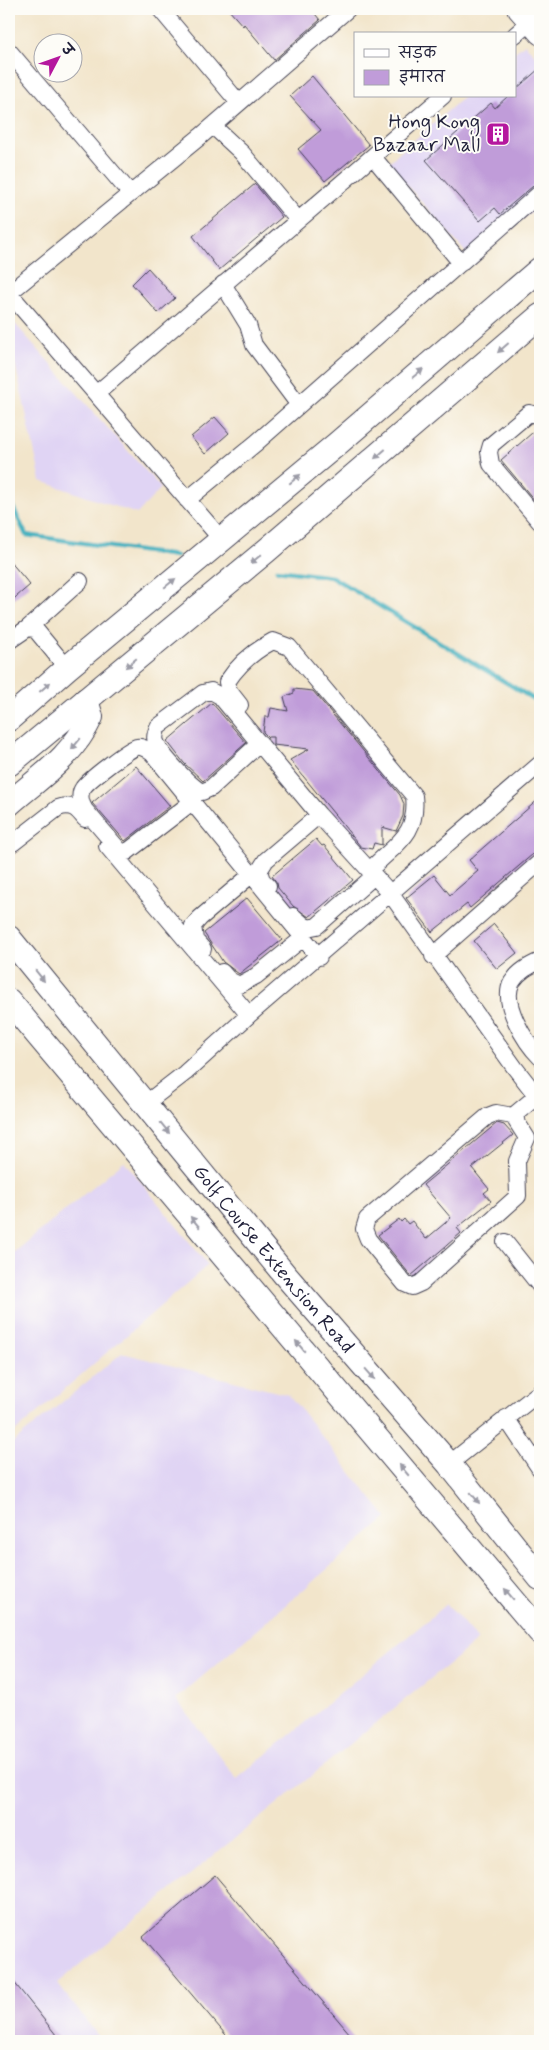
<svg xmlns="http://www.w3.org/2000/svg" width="549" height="2050" viewBox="0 0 549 2050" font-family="Mynerve,'Playpen Sans Deva',sans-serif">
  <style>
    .built { fill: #e0d4f4 }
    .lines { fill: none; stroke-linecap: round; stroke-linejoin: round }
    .stream { stroke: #3eadbc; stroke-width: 4.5 }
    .building { fill: #c09cd9 }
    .minor-casing { stroke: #413f51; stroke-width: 18 }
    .tertiary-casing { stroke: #413f51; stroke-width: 23 }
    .secondary-casing { stroke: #413f51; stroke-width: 26 }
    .minor { stroke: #fff; stroke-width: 16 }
    .tertiary { stroke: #fff; stroke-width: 21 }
    .secondary { stroke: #fff; stroke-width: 24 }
    .oneway { fill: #9c9ca7 }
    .labels { text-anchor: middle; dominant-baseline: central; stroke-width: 4; stroke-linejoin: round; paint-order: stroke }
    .poi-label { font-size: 20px; fill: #22223b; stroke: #fdfcf7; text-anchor: end }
    .street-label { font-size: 20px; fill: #22223b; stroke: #fdfcf7 }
  </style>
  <rect width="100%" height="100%" fill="#fdfcf7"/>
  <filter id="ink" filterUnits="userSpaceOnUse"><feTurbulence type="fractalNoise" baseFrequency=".02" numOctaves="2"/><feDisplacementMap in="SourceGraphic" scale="10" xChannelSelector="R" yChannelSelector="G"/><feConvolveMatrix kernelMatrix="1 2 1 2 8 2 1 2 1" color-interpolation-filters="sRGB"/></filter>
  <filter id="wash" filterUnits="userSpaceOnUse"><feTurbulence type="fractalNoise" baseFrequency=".0096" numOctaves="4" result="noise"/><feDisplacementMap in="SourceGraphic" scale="20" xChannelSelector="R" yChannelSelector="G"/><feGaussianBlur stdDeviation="1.12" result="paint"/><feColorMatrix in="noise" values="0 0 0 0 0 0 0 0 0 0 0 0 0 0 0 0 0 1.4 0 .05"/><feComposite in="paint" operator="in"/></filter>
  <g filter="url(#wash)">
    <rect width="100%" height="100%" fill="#f2e5cb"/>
    <path class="built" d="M525,44L540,61V204L474,262L388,163L465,96H515V52Z
      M9,317L161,488L137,514L41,481L9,336Z
      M124,1161L208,1265L9,1437V1257Z
      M122,1353L289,1395L387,1518L176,1699L237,1779L447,1604L478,1640L57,1983L102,2041H9V1446Z"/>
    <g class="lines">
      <path class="stream" d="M9,490L11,503L26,535L176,556
        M277,570L332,577L540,703"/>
    </g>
    <g id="blocks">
      <path class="building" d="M228,9H311L320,20L274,60L244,24L243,26Z
        M540,68V183L533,186L500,214L495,208L480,221L426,160L491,103L495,108L508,96H515V90Z
        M312,76L369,145L325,181L298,149L321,130L290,96Z
        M255,184L282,217L219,270L193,236Z
        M148,268L175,298L158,313L132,284Z
        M215,417L229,433L205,454L191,437Z
        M540,426V507L501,460Z
        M9,560L30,585L9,603Z
        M294,689L313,691L400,795L404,804L403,816L396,831L382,827V845L374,843L372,849L361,847L290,760L309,749L273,745V737H268L263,732L265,717H269L271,708L288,711L284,697L294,693Z
        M212,703L246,743L203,781L184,763L167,741Z
        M136,766L170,806L125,841L92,803Z
        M540,798V852L533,854L470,908L467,904L432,932L406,898L434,875L450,895L478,871L469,860Z
        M316,839L322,846L324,845L353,880L309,917L293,906L278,888L277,883L272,876Z
        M247,898L282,940L239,974L223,962L204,933Z
        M494,924L517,953L497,969L474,941Z
        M497,1123L504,1125L513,1135L472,1168L489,1189L484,1193L491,1201L457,1228L461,1233L411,1276L378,1235L399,1219L401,1222L404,1219L408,1224L412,1221L426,1239L451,1218L423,1185Z
        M215,1875L356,2041H231L143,1937Z
        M9,1976L61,2041H9Z"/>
    </g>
  </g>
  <g filter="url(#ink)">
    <use href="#blocks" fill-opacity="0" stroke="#413f51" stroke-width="1"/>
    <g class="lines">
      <g class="minor-casing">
        <path id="minor" d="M160,9L239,103
          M515,35L530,22
          M9,51L130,193
          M213,126L242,153L298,220
          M373,157L461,263
          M223,284L248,325L254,345L299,405
          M9,293L201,136L348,9
          M9,293L222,540
          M96,394L443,96
          M540,416L529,413L491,445L489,452L491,464L540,522
          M187,500L256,443L540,193
          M28,628L80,581
          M9,641L28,628L35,629L67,668
          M240,705L229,691L227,682C238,665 254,651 273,641L289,647L414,796C418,832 399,842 376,864
          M260,743L211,788L202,792C190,786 161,755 156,742C154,737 156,732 158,727L203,693L211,691L220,696L319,815L390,893L515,1068L540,1100
          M192,802L127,852L120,851L85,810C81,803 78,795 83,788C87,781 130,748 137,747C143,746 147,750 152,753L319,957
          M13,843L58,808C72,803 77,809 85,819
          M107,846L249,1015
          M268,886L262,880L259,871L266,860L319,815
          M293,916L307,928L317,926L374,876
          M203,949L195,940L193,926L200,918L251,875
          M433,956L540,862
          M540,961C529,966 519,971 512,982C500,1003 526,1043 540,1057
          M222,972L229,980L239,985L256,976L303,938
          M145,1104L185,1073L249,1015L540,764
          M513,1116L527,1138L517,1161L518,1196L421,1283L412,1287L405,1284L368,1239L364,1229L367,1219L488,1116L496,1113L513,1116L537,1096
          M505,1242L540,1286
          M506,1418L540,1469
          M449,1464L540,1392"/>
      </g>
      <g class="tertiary-casing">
        <path id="tertiary" d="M518,9L540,34"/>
      </g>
      <g class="secondary-casing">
        <g id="secondary">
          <path d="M9,719L67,668L337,444L540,269"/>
          <path d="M9,764L266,551L540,316"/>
          <path d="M9,804C41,776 72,757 91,717L86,700"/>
          <path id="s1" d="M9,938L285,1275L449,1464L540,1578"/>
          <path d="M9,1001L540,1632"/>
        </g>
      </g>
      <use href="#minor" class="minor"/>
      <use href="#tertiary" class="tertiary"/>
      <use href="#secondary" class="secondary"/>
    </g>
    <defs><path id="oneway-solid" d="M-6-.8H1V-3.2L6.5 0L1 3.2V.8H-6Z" transform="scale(1.25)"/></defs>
    <g class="oneway">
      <use href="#oneway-solid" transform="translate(503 348) rotate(139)"/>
      <use href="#oneway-solid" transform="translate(418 373) rotate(-40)"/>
      <use href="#oneway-solid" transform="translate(380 454) rotate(139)"/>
      <use href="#oneway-solid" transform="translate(295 479) rotate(-40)"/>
      <use href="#oneway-solid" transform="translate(256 559) rotate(141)"/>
      <use href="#oneway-solid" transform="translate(170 583) rotate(-39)"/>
      <use href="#oneway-solid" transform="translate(131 663) rotate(140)"/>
      <use href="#oneway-solid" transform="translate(45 687) rotate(-41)"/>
      <use href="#oneway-solid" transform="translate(76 744) rotate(129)"/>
      <use href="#oneway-solid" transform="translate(40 976) rotate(51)"/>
      <use href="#oneway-solid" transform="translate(165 1128) rotate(51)"/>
      <use href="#oneway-solid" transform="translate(195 1222) rotate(-130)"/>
      <use href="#oneway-solid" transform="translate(300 1346) rotate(-130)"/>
      <use href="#oneway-solid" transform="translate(370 1374) rotate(49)"/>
      <use href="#oneway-solid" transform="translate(404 1470) rotate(-130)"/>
      <use href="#oneway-solid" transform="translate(475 1498) rotate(51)"/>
      <use href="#oneway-solid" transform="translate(509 1594) rotate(-130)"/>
    </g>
  </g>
  <defs>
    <g id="building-square" transform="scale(1.25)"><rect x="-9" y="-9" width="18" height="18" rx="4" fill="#b5179e" stroke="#fdfcf7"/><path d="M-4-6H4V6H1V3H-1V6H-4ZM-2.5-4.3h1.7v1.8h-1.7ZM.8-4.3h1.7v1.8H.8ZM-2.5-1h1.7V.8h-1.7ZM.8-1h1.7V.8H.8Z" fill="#fff"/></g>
  </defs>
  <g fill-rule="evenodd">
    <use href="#building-square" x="498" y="134"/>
  </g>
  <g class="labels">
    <g class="poi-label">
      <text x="480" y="122">Hong Kong<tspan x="480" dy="23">Bazaar Mall</tspan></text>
    </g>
    <g class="street-label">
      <text stroke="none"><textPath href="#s1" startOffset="416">Golf Course Extension Road</textPath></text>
    </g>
  </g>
  <rect width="549" height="2050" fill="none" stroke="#fdfcf7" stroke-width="30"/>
  <rect x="354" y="32" width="162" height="65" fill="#fdfcf7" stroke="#a5a5ac"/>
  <rect x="364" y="49" width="25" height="8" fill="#ffffff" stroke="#a5a5ac"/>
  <text x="399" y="58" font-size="15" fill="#22223b">सड़क</text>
  <rect x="364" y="70" width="25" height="15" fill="#c09cd9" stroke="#a5a5ac"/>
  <text x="399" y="82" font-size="15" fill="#22223b">इमारत</text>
  <g transform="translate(58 58) rotate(49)"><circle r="24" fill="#fdfcf7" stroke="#a5a5ac"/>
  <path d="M0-4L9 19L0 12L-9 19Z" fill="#b5179e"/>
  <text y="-8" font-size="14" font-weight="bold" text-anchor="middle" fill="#22223b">उ</text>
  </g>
</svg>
